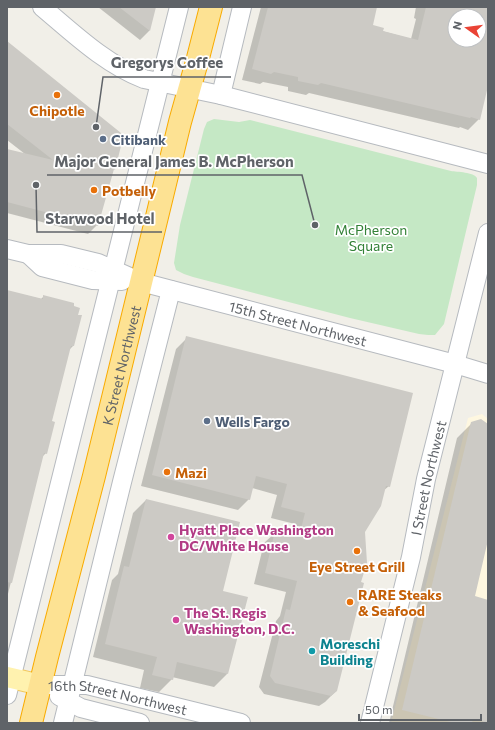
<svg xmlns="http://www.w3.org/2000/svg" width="495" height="730" viewBox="0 0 495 730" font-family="Commissioner,sans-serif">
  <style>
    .commercial { fill: #fef7e0 }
    .green { fill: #c5e8c5 }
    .shadow { fill: #0003; fill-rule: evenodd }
    .building { fill: #cccac5; fill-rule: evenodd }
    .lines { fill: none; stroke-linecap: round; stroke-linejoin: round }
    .secondary-casing { stroke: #b6babf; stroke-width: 20 }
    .primary-casing { stroke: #f2c960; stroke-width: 22 }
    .highway-casing { stroke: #f9ab00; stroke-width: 24 }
    .secondary { stroke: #fff; stroke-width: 18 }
    .primary { stroke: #fff2af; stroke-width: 20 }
    .highway { stroke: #fde293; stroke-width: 22 }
    .food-dot { fill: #e8710a; stroke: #fff; stroke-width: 1.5 }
    .service-dot { fill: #5c6f8a; stroke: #fff; stroke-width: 1.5 }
    .hotel-dot { fill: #d1479c; stroke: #fff; stroke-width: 1.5 }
    .culture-dot { fill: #0f9aa8; stroke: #fff; stroke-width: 1.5 }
    .labels { text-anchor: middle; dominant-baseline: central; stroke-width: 3.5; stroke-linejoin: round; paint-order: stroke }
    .food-label { font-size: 14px; font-weight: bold; fill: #c56008; stroke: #fff; text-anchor: start }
    .service-label { font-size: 14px; font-weight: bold; fill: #4e5e75; stroke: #fff; text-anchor: start }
    .park-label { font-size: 14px; fill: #348238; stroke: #fff }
    .street-label { font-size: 14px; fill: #5f6368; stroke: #fff }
    .hotel-label { font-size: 14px; font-weight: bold; fill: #b23c85; stroke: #fff; text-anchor: start }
    .culture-label { font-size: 14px; font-weight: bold; fill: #0d838f; stroke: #fff; text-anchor: start }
    .leader { fill: none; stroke: #5f6368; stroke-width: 1.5 }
    .callout-dot { fill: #5f6368; stroke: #fff; stroke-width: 1.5 }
    .callout-label { font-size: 15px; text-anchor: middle; font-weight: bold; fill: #5f6368; stroke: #fff; stroke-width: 3.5; stroke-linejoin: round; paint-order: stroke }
  </style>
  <rect width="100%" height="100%" fill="#f1efe8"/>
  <path class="commercial" d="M482,414L488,419V723H391L468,418Z"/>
  <path class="green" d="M214,119L239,122L250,120L451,171C457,172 474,172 477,178C477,179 477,184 477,185L444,324L435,335H428L419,334L350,318L193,277L184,274L176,270L174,263L180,225L204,129L207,122Z"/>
  <path class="shadow" d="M98,7H155L149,31L140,40Z
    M261,7H376L371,25L382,31L411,39L416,19L414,18L416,7H488V82L479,119L468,130L460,127L459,128L309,93L306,95L288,91V87L263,82L260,84L242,80ZM455,16H479V40H455Z
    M7,42L97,225L88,234L7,213V150L25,154L7,140Z
    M7,291L41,299L44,296L73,346L69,350L51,422L46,453L42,457L7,598Z
    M187,338L389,486L383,491L364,532L360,583L336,691L325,702L319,706L264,694L259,687L276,621L280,616L286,592L254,584L264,543L276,532L292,536L295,524L271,518L277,495L252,488L249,499L238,510L141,486L176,349Z
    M472,423L488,426V536L473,597L488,601V723H389L457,438Z
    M146,500L222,591L227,674L214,687L172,677V679L159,692L140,688L144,670L93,657L112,580L118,574L133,513Z"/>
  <path class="building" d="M119,7H156L150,31Z
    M268,7H377L373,25L384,28L383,31L418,40L426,7H488V86L480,120L471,117L470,118L321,83L318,85L298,81V77L274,72L271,74L252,69ZM455,16H479V40H455Z
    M7,41L121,133L123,138L115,170L114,169L98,226L7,202V149L53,160L7,124Z
    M7,290L43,299V295L74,303V306L80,308L78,315H82L74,346H71L52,421L55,422L47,454L44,453L12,583L7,582Z
    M186,336L339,374L413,393L390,487L386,486L381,506L365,532L367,563L361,582L364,583L337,691L331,696L275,683L270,676L286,609L290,610L297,581L265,573L275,531L299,537L305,513L281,507L287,484L256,476L250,500L152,475Z
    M481,419L488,424V540L475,596L488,600V723L473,719L472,723H455L402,710L471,422Z
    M146,499L240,522L223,591L248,597L228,674L177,662L173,680L152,675L157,657L105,644L124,566L129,567Z"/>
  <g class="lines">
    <g class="secondary-casing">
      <g id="secondary">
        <path d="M42,7C73,33 105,64 144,79L221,95L488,164"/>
        <path d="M221,95L242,7"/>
        <path id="s1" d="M7,249L28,254H61L98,263L141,282L455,364L488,374"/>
        <path d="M28,254L42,267L93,280L122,281"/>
        <path id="s2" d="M41,685H87L241,723"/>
        <path d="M7,695L179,7"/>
        <path d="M59,696L81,708L140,723"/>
        <path d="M63,723L122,482L171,290"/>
        <path id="s3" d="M370,723L411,557L426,479L488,233"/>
      </g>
    </g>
    <g class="primary-casing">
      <path id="primary" d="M7,677L41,685"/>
    </g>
    <g class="highway-casing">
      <g id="highway">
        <path id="s4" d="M31,723L47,657L94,476L180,122L198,58L211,7"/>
      </g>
    </g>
    <use href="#secondary" class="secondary"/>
    <use href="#primary" class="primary"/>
    <use href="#highway" class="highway"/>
  </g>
  <g class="food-dot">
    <circle cx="57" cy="95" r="4"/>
    <circle cx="94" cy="190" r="4"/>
    <circle cx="167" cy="472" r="4"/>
    <circle cx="357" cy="551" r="4"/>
    <circle cx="350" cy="602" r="4"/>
  </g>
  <g class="service-dot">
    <circle cx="103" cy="139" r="4"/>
    <circle cx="207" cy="421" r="4"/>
  </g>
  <g class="hotel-dot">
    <circle cx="171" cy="537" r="4"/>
    <circle cx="176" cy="620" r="4"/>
  </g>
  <circle class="culture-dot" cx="312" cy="651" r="4"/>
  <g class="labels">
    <g class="food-label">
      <text x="57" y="110" text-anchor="middle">Chipotle</text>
      <text x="102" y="190">Potbelly</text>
      <text x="175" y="472">Mazi</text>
      <text x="357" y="566" text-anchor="middle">Eye Street Grill</text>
      <text x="358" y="594">RARE Steaks<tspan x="358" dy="16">&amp; Seafood</tspan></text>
    </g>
    <g class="service-label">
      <text x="111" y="139">Citibank</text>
      <text x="215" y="421">Wells Fargo</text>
    </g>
    <g class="park-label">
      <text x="371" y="229">McPherson<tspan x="371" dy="16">Square</tspan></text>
    </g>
    <g class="street-label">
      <text stroke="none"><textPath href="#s1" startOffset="302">15th Street Northwest</textPath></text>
      <text stroke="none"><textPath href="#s4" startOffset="369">K Street Northwest</textPath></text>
      <text stroke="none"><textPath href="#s3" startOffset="252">I Street Northwest</textPath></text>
      <text stroke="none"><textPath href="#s2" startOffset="78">16th Street Northwest</textPath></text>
    </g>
    <g class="hotel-label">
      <text x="179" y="529">Hyatt Place Washington<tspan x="179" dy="16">DC/White House</tspan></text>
      <text x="184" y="612">The St. Regis<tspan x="184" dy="16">Washington, D.C.</tspan></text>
    </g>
    <g class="culture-label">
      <text x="320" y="643">Moreschi<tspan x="320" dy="16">Building</tspan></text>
    </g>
  </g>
  <path class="leader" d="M96 127L103 77H231M315 225L302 175H47M36 185L37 232H162"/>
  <g class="callout-dot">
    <circle cx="96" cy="127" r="4"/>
    <circle cx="315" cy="225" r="4"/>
    <circle cx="36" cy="185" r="4"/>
  </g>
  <g class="callout-label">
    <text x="167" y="68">Gregorys Coffee</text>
    <text x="174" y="167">Major General James B. McPherson</text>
    <text x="100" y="224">Starwood Hotel</text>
  </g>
  <rect width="495" height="730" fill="none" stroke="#5f6368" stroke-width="16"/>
  <g transform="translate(467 28) rotate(284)"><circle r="19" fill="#ffffff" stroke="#bfc1c3"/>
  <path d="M0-3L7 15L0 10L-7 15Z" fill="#ea4335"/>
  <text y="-6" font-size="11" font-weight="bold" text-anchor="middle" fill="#5f6368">N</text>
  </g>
  <path d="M359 714v6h122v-6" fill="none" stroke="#5f6368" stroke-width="2"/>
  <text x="365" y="714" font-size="12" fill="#5f6368" stroke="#ffffff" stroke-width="3" paint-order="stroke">50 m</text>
</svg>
